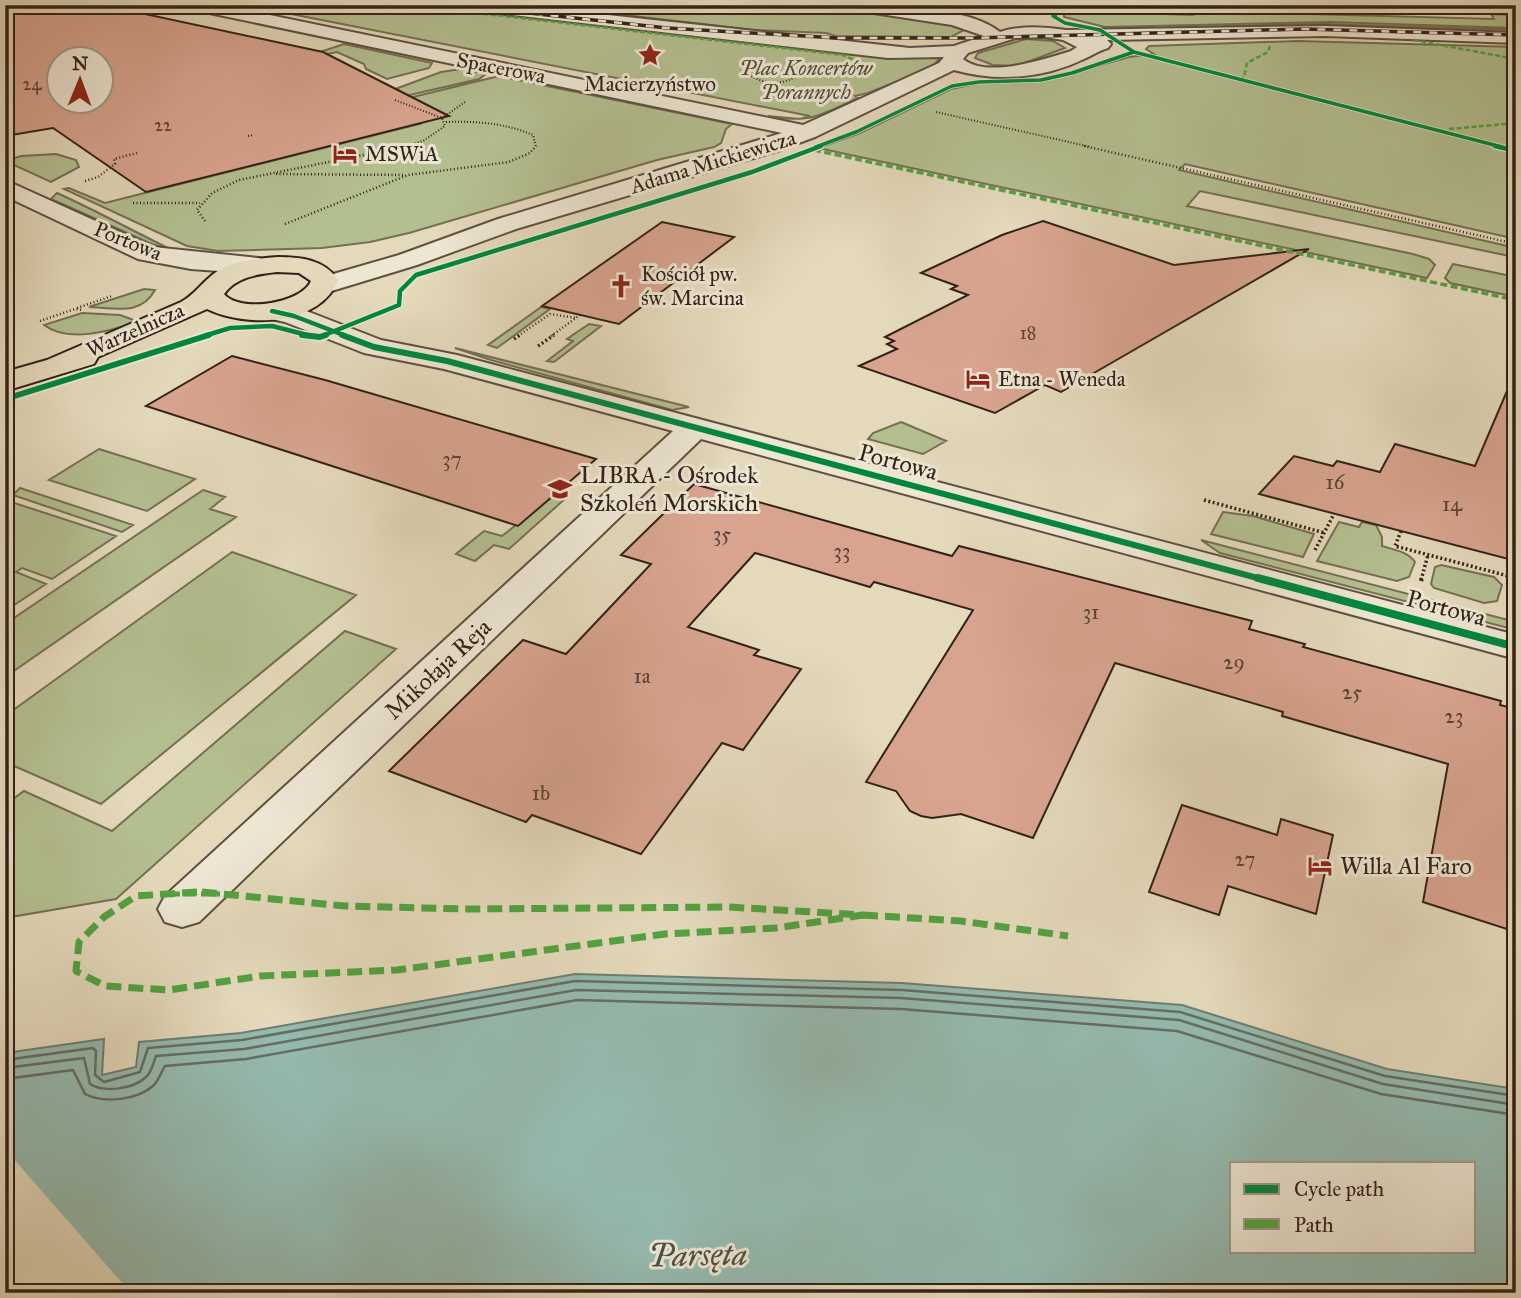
<svg xmlns="http://www.w3.org/2000/svg" width="1521" height="1298" viewBox="0 0 1521 1298" font-family="'IM FELL Great Primer',serif">
  <style>
    .green { fill: #b4bf90; stroke: #747054; stroke-width: 2 }
    .water { fill: #95baaf; stroke: #6e7d73; stroke-width: 2; fill-rule: evenodd }
    .pier { fill: #e4d9bb }
    .lines { fill: none; stroke-linecap: round; stroke-linejoin: round }
    .shore { stroke: #646e64; stroke-width: 2.5 }
    .building { fill: #d8a48f; stroke: #332219; stroke-width: 2; fill-rule: evenodd }
    .minor-casing { stroke: #5f5042; stroke-width: 4 }
    .major-casing { stroke: #332219; stroke-width: 4 }
    .path-far3 { stroke: #332219; stroke-width: 2; stroke-dasharray: 1 2; stroke-linecap: butt }
    .path-far2 { stroke: #332219; stroke-width: 2.5; stroke-dasharray: 1 2.5; stroke-linecap: butt }
    .path-far1 { stroke: #332219; stroke-width: 3.5; stroke-dasharray: 2 2.5; stroke-linecap: butt }
    .path { stroke: #332219; stroke-width: 4.5; stroke-dasharray: 2 3.5; stroke-linecap: butt }
    .minor { fill: #ede6d3; fill-rule: evenodd }
    .major { fill: #e4d9bb; fill-rule: evenodd }
    .rail-casing { stroke: #332219; stroke-width: 3.5 }
    .rail { stroke: #ede6d3; stroke-width: 2.5; stroke-dasharray: 8; stroke-linecap: butt }
    .quiet-far3 { stroke: #52a240; stroke-width: 2.5; stroke-dasharray: 5 2.5; stroke-linecap: butt }
    .quiet-far2 { stroke: #52a240; stroke-width: 3.5; stroke-dasharray: 7 3.5; stroke-linecap: butt }
    .quiet-far1 { stroke: #52a240; stroke-width: 5; stroke-dasharray: 11 5; stroke-linecap: butt }
    .quiet { stroke: #52a240; stroke-width: 7; stroke-dasharray: 15 7; stroke-linecap: butt }
    .cycleway-far3-casing { stroke: #ede6d3; stroke-width: 5 }
    .cycleway-far2-casing { stroke: #ede6d3; stroke-width: 7 }
    .cycleway-far1-casing { stroke: #ede6d3; stroke-width: 10 }
    .cycleway-casing { stroke: #ede6d3; stroke-width: 12 }
    .cycleway-far3 { stroke: #00873e; stroke-width: 3.5 }
    .cycleway-far2 { stroke: #00873e; stroke-width: 4.5 }
    .cycleway-far1 { stroke: #00873e; stroke-width: 6 }
    .cycleway { stroke: #00873e; stroke-width: 8 }
    .labels { text-anchor: middle; dominant-baseline: central; stroke-width: 6; stroke-linejoin: round; paint-order: stroke }
    .far-number-label { font-size: 18px; fill: #5c4236 }
    .far-street-label { font-size: 21px; fill: #332219; stroke: #ede6d3 }
    .far-park-label { font-size: 21px; font-style: italic; fill: #534937; stroke: #ede6d3 }
    .far-poi-label { font-size: 21px; fill: #332219; stroke: #ede6d3; text-anchor: start }
    .number-label { font-size: 21px; fill: #5c4236 }
    .street-label { font-size: 24px; fill: #332219; stroke: #ede6d3 }
    .poi-label { font-size: 24px; fill: #332219; stroke: #ede6d3; text-anchor: start }
    .near-water-label { font-size: 32px; font-style: italic; fill: #505046; stroke: #ede6d3 }
  </style>
  <rect width="100%" height="100%" fill="#e4d9bb"/>
  <filter id="stains"><feTurbulence type="fractalNoise" baseFrequency=".00286" numOctaves="4"/><feColorMatrix values="0 0 0 0 .2 0 0 0 0 .09 0 0 0 0 .02 0 0 0 .5 -.17"/></filter>
  <radialGradient id="worn" r=".72"><stop offset=".6" stop-color="#630" stop-opacity="0"/><stop offset="1" stop-color="#630" stop-opacity=".3"/></radialGradient>
  <path class="green" d="M245,5H439L940,58L931,68L868,93L855,96L858,98C821,115 810,124 768,116L800,119L810,116Z
    M537,5H839L966,25V29L951,37L836,36L826,33L755,30Z
    M1076,5H1132L1135,13L1193,15L1192,11L1494,19L1491,14L1516,15V28L1329,22L1105,27L1064,17V14Z
    M1322,24L1516,30V34L1350,27L1125,29Z
    M1026,39L1053,41L1065,48L1016,66L993,65L975,58L978,53Z
    M1298,41L1516,47V239L1185,164L1179,170L1516,248L1514,257L1200,191L1187,206L1413,254L1429,259L1435,265L1427,278L818,148L860,133L951,89L980,83L1043,81L1129,57L1154,54L1146,49L1149,46Z
    M344,44L432,63L429,68L387,79L366,69L364,64L337,52L153,91L308,56Z
    M461,69L486,74L479,79L397,98L390,91L441,72Z
    M499,76L732,124L726,129L721,143L714,147L657,160L409,233L370,242L322,248L218,251L187,246L64,189L69,188L105,203L419,124L372,107Z
    M56,154L76,160L79,167L51,182L5,161L21,156Z
    M57,193C97,211 135,232 174,251L152,244L51,199Z
    M1453,264L1516,277V297L1450,283L1445,278Z
    M144,289L155,290C141,316 115,308 89,307Z
    M541,307L550,309L497,348L488,345Z
    M82,313L120,315L139,322C112,330 69,344 44,325Z
    M589,324L601,326L554,362L547,361L573,341L567,339Z
    M455,348L689,407L672,410L491,360Z
    M901,422L946,441L923,454L868,439L873,433Z
    M99,449L195,479L147,511L49,480Z
    M20,488L133,525L122,532L13,495Z
    M203,490L225,497L210,509L236,517L5,677V624Z
    M556,494L567,497L509,549L494,545L475,561L456,554L484,531L502,536Z
    M5,500L116,536L52,579L22,568L16,572L46,584L5,611Z
    M1223,512L1253,516L1314,534L1303,557L1211,534Z
    M1339,522L1359,527L1362,522L1376,525L1382,537V546C1394,550 1407,551 1415,562L1409,577L1397,581L1317,561Z
    M1201,540L1516,622V630L1220,553Z
    M232,552L356,595L101,804L5,762V716Z
    M1441,565L1494,577L1502,585L1497,601L1484,603L1434,588L1431,584L1435,567Z
    M345,631L396,649L116,899L5,918V805L24,791L112,831Z"/>
  <path class="water" d="M575,974L902,983L1182,1005L1387,1069L1516,1089V1293H5V1053L104,1039L102,1075L136,1067L139,1042L241,1033ZM1232,1163H1474V1251H1232Z"/>
  <path class="pier" d="M5,1149L131,1293H132H5Z"/>
  <g class="lines">
    <path class="shore" d="M5,1060L93,1048L96,1051L95,1075L104,1082L140,1072L148,1048L242,1040L575,981L902,990L1180,1012L1385,1076L1516,1096
      M5,1068L84,1058L90,1084C104,1093 134,1089 146,1077C152,1072 153,1063 156,1056L244,1049L576,990L901,998L1179,1020L1383,1084L1516,1105
      M5,1079L73,1070L85,1094C104,1104 138,1100 154,1085C159,1080 161,1072 165,1066L246,1059L577,1000L901,1009L1177,1031L1381,1094L1516,1115"/>
  </g>
  <path class="building" d="M5,5H103L323,52L449,116L146,192L53,128L5,136ZM60,60H102V102H60Z
    M1043,221L1174,265L1309,249L1061,392L1045,385L995,413L859,366L897,349L887,344L894,341L885,337L968,295L951,289L957,286L921,273L1002,235Z
    M662,222L734,237L619,324L542,306Z
    M232,356L325,380L596,459L518,526L146,406Z
    M1516,370V561L1259,494L1294,456L1333,466L1337,461L1380,472L1395,444L1475,466Z
    M694,484L952,556L959,546L1252,621L1249,629L1305,644L1303,647L1501,701L1500,705L1516,709V932L1423,902L1448,764L1282,716L1283,712L1115,663L1033,838L961,814L932,818L921,816L910,811L896,791L866,782L973,610L874,582L870,587L755,553L688,627L759,650L754,655L801,669L743,750L722,743L641,854L532,815L526,822L389,771L523,640L566,654L651,564L621,555Z
    M1182,805L1277,835L1281,819L1333,835L1316,914L1228,886L1219,915L1149,892Z"/>
  <g class="lines">
    <g class="minor-casing">
      <path id="minor" d="M187,5H221L803,125L939,63L944,57L888,58L468,10L460,5H516L910,48L954,46L984,36L952,25L854,10L846,5C886,5 968,6 1000,32C1022,25 1044,27 1066,30L1326,26L1516,33V43L1326,36L1107,40L1111,44L1108,48C1098,51 1093,55 1084,59C1043,79 996,82 954,70L815,137L777,151L516,229L417,265L325,293L316,291L312,285L316,279L399,255L498,219L782,133L195,10ZM1043,37L1063,40L1077,47L1071,51C1044,59 988,79 963,59L968,53L1016,38Z
        M5,180L153,247L259,258L268,261L272,266L268,271L259,274L191,269L138,259L5,196Z
        M272,303L304,310L381,340L457,355L1516,635V659L701,439L199,922L182,927L165,922L158,909L165,896L673,431L444,369L364,353L285,322L262,317L258,311L262,305Z"/>
    </g>
    <g class="major-casing">
      <path id="major" d="M277,257C300,257 324,259 338,280C320,326 246,328 207,309L98,357L94,364L5,391V372L47,360L181,302C194,295 200,285 211,276C227,261 256,259 277,257ZM277,272L299,273L311,281C301,304 239,313 224,294C236,277 258,274 277,272Z"/>
    </g>
    <path class="path-far3" d="M775,67L791,70L797,76C782,85 765,85 750,75L756,70Z
      M395,100L442,118L445,126L423,141L403,147
      M936,112L1091,147
      M442,118L465,102
      M446,122C476,121 505,123 533,135L536,147
      M248,136L254,135"/>
    <path class="path-far2" d="M1084,146L1516,244
      M276,174L403,175
      M85,181L98,177L115,164L114,159L137,153
      M133,203H200
      M205,221L197,210L212,193L239,180L408,146
      M285,224L408,175L509,162L530,153L536,146
      M77,308L112,296
      M40,321L75,309L82,310
      M518,336L550,314L577,318
      M551,336L580,315"/>
    <path class="path-far1" d="M514,339L520,335
      M538,346L554,335
      M1204,500L1325,533
      M1401,531L1395,546L1516,578
      M1315,550L1334,514
      M1421,580L1428,555"/>
    <path class="path" d="M1421,581L1422,578
      M1512,603L1516,583"/>
    <use href="#minor" class="minor"/>
    <use href="#major" class="major"/>
    <g class="rail-casing">
      <path id="rail" d="M455,5L667,28L837,38H974L1304,29L1516,35"/>
    </g>
    <use href="#rail" class="rail"/>
    <path class="quiet-far3" d="M476,13L843,55L852,59L856,66
      M1414,40L1516,59
      M1239,79L1244,77L1247,63L1268,52L1270,46
      M1449,129L1516,123"/>
    <path class="quiet-far2" d="M814,150L1516,300"/>
    <path class="quiet-far1" d="M169,894H220"/>
    <path class="quiet" d="M197,892L136,896L104,917L79,942L76,971L105,986L169,990L260,976L397,970L665,934L776,928L863,915
      M202,892L345,906L465,909L729,907L863,915
      M863,915L961,921L1068,936"/>
    <g class="cycleway-far3-casing">
      <path id="cycleway-far3" d="M1069,5L1053,16L1065,23L1100,30L1134,52L1502,147
        M816,147L856,132L952,86L979,82L1041,80L1072,73L1134,52"/>
    </g>
    <g class="cycleway-far2-casing">
      <path id="cycleway-far2" d="M1495,146L1516,151
        M272,311L294,316L346,336
        M204,336L230,328L272,326L311,336
        M322,336L399,305L400,291L416,275L752,172L821,146"/>
    </g>
    <g class="cycleway-far1-casing">
      <path id="cycleway-far1" d="M302,335L320,337L326,335
        M342,335L374,347L447,361L1265,580
        M5,399L209,335"/>
    </g>
    <g class="cycleway-casing">
      <path id="cycleway" d="M1258,578L1516,647"/>
    </g>
    <use href="#cycleway-far3" class="cycleway-far3"/>
    <use href="#cycleway-far2" class="cycleway-far2"/>
    <use href="#cycleway-far1" class="cycleway-far1"/>
    <use href="#cycleway" class="cycleway"/>
  </g>
  <defs>
    <g id="sight-bare" transform="scale(1.89)"><path d="M0-6L1.8-2.2L6-1.7L2.9 1.2L3.7 5.4L0 3.3L-3.7 5.4L-2.9 1.2L-6-1.7L-1.8-2.2Z" fill="#8f2418" stroke="#ede6d3" stroke-width="2.5" paint-order="stroke"/></g>
    <g id="hotel-bare" transform="scale(1.89)"><path d="M-6-4.5h1.5V1H6V5H4.5V3h-9V5H-6ZM-4 0a1.8 1.8 0 1 1 3.6 0ZM.5 0V-2.5h3Q6-2.5 6 0Z" fill="#8f2418" stroke="#ede6d3" stroke-width="2.5" paint-order="stroke"/></g>
    <g id="church-bare" transform="scale(1.89)"><path d="M-1.2-6h2.4v3.5h3.3v2.4h-3.3V6h-2.4V-.1h-3.3v-2.4h3.3Z" fill="#8f2418" stroke="#ede6d3" stroke-width="2.5" paint-order="stroke"/></g>
    <g id="school-bare" transform="scale(1.89)"><path d="M0-5L7-2L0 1L-7-2ZM-4 1L0 2.5L4 1V4Q0 6-4 4Z" fill="#8f2418" stroke="#ede6d3" stroke-width="2.5" paint-order="stroke"/></g>
  </defs>
  <g fill-rule="evenodd">
    <use href="#sight-bare" x="650" y="55"/>
    <use href="#hotel-bare" x="345" y="154"/>
    <use href="#church-bare" x="621" y="286"/>
    <use href="#hotel-bare" x="978" y="379"/>
    <use href="#school-bare" x="560" y="489"/>
    <use href="#hotel-bare" x="1320" y="866"/>
  </g>
  <g class="labels">
    <g class="far-number-label">
      <text x="32" y="84">24</text>
      <text x="163" y="125">22</text>
      <text x="1028" y="333">18</text>
    </g>
    <g class="far-street-label">
      <text transform="translate(501 68) rotate(11)">Spacerowa</text>
      <text transform="translate(713 162) rotate(-17)">Adama Mickiewicza</text>
      <text transform="translate(128 241) rotate(22)">Portowa</text>
      <text transform="translate(135 330) rotate(-24)">Warzelnicza</text>
    </g>
    <g class="far-park-label">
      <text x="806" y="68">Plac Koncertów<tspan x="806" dy="24">Porannych</tspan></text>
    </g>
    <g class="far-poi-label">
      <text x="650" y="84" text-anchor="middle">Macierzyństwo</text>
      <text x="365" y="154">MSWiA</text>
      <text x="641" y="274">Kościół pw.<tspan x="641" dy="24">św. Marcina</tspan></text>
      <text x="998" y="379">Etna - Weneda</text>
    </g>
    <g class="number-label">
      <text x="452" y="459">37</text>
      <text x="1335" y="482">16</text>
      <text x="1452" y="504">14</text>
      <text x="722" y="534">35</text>
      <text x="842" y="551">33</text>
      <text x="1091" y="612">31</text>
      <text x="1234" y="662">29</text>
      <text x="642" y="676">1a</text>
      <text x="1352" y="692">25</text>
      <text x="1454" y="716">23</text>
      <text x="541" y="793">1b</text>
      <text x="1245" y="859">27</text>
    </g>
    <g class="street-label">
      <text transform="translate(898 462) rotate(15)">Portowa</text>
      <text transform="translate(1446 608) rotate(15)">Portowa</text>
      <text transform="translate(438 669) rotate(-43)">Mikołaja Reja</text>
    </g>
    <g class="poi-label">
      <text x="580" y="475">LIBRA - Ośrodek<tspan x="580" dy="28">Szkoleń Morskich</tspan></text>
      <text x="1340" y="866">Willa Al Faro</text>
    </g>
    <g class="near-water-label">
      <text transform="translate(698 1255) rotate(-1)">Parsęta</text>
    </g>
  </g>
  <rect width="1521" height="1298" fill="none" stroke="#e4d9bb" stroke-width="28"/>
  <rect x="7" y="7" width="1507" height="1284" fill="none" stroke="#332219" stroke-width="3.5"/>
  <rect x="14" y="14" width="1493" height="1270" fill="none" stroke="#332219" stroke-width="2"/>
  <rect x="1230" y="1162" width="245" height="91" fill="#ede6d3" stroke="#a39889" stroke-width="2"/>
  <rect x="1244" y="1184" width="35" height="10" fill="#00873e" stroke="#a39889" stroke-width="2"/>
  <text x="1294" y="1196" font-size="21" fill="#332219">Cycle path</text>
  <rect x="1244" y="1219" width="35" height="10" fill="#52a240" stroke="#a39889" stroke-width="2"/>
  <text x="1294" y="1232" font-size="21" fill="#332219">Path</text>
  <g transform="translate(80 80) rotate(1)"><circle r="33" fill="#ede6d3" stroke="#a39889" stroke-width="2"/>
  <path d="M0-5L12 26L0 18L-12 26Z" fill="#8f2418"/>
  <text y="-10" font-size="19" font-weight="bold" text-anchor="middle" fill="#332219">N</text>
  </g>
  <rect width="100%" height="100%" filter="url(#stains)"/>
  <rect width="100%" height="100%" fill="url(#worn)"/>
</svg>
